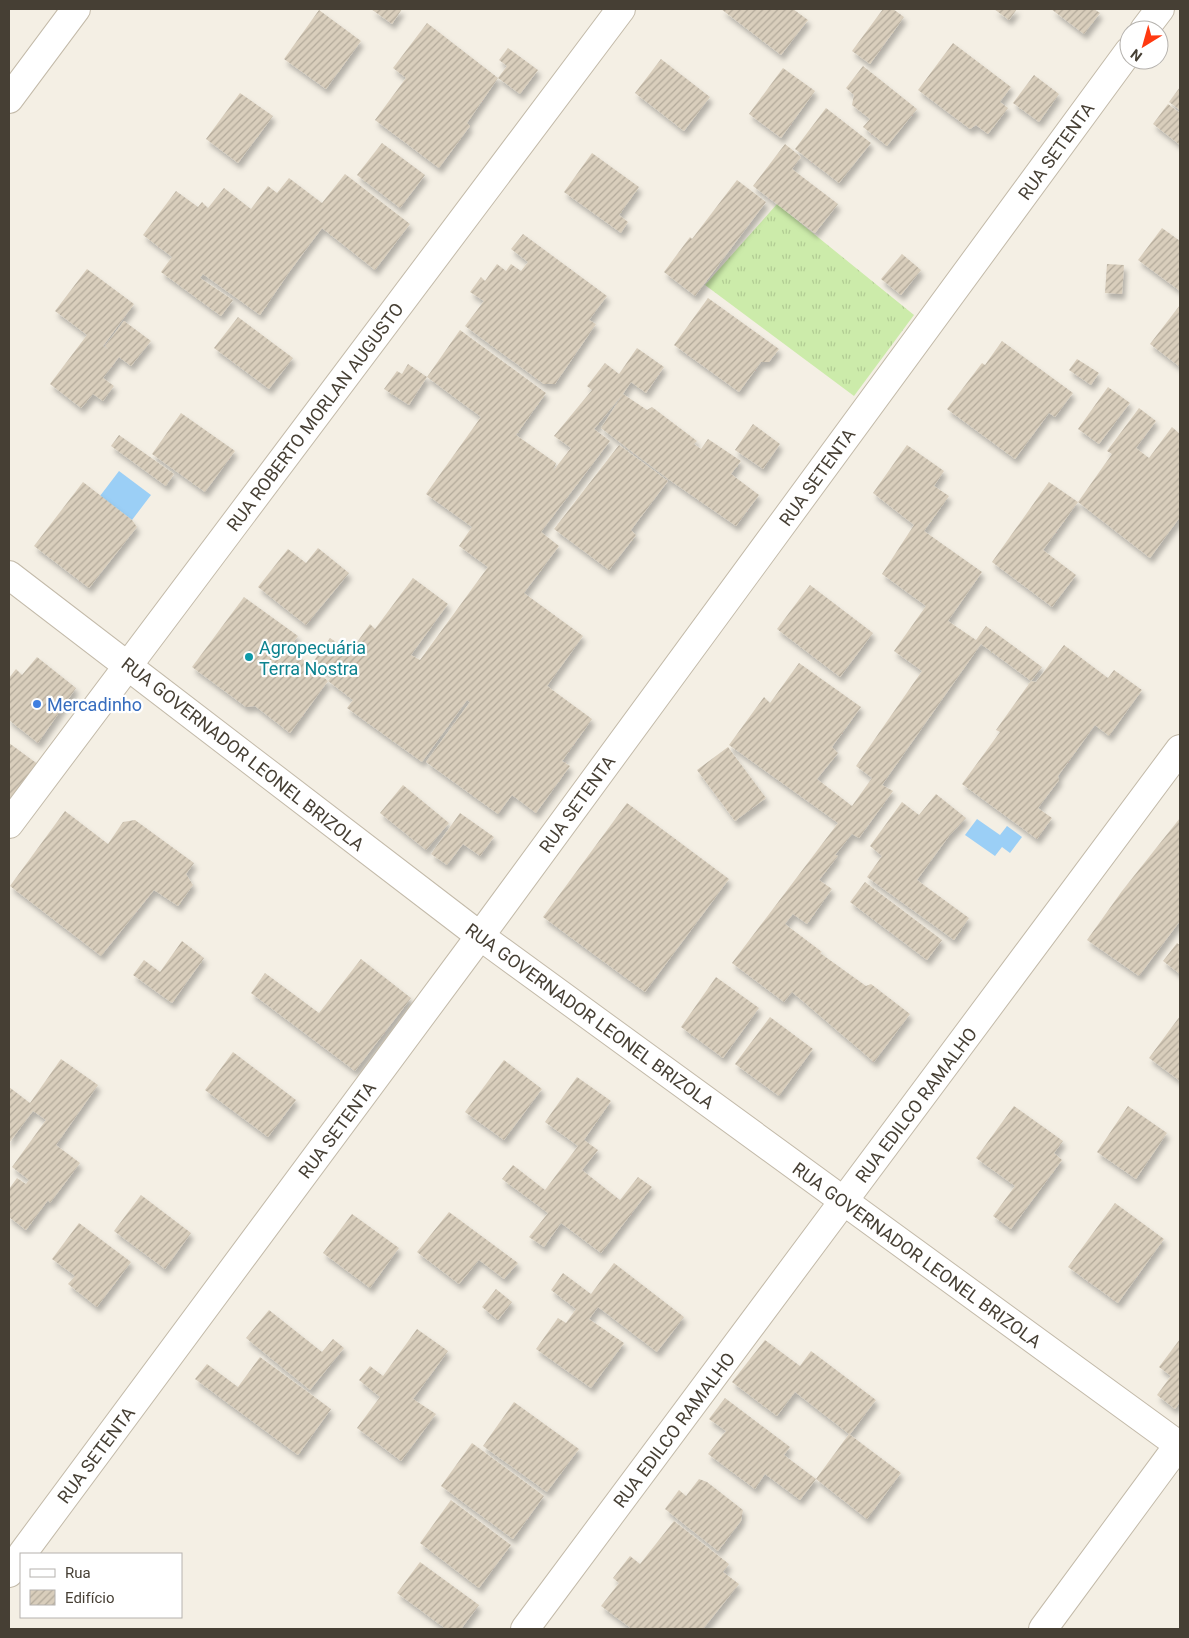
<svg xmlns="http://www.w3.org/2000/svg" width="1189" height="1638" viewBox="0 0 1189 1638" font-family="Roboto,sans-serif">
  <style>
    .grass { fill: url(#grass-tufts) }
    .water { fill: #9bcff6 }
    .building { fill: url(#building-hatch); filter: url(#shadow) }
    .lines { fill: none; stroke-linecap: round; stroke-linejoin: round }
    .minor-casing { stroke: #c3baa9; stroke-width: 30 }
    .minor { stroke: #fff; stroke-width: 28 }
    .culture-dot { fill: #0f9aa8; stroke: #fff; stroke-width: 2 }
    .shop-dot { fill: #3f7fe0; stroke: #fff; stroke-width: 2 }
    .labels { text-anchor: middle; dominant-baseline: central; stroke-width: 4.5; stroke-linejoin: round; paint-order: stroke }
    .street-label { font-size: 18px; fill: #463f34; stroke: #fff }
    .culture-label { font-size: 18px; fill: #0d838f; stroke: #fff; text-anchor: start }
    .shop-label { font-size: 18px; fill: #366cbe; stroke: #fff; text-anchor: start }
  </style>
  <defs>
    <pattern id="grass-tufts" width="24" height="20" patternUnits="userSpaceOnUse" patternTransform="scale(1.25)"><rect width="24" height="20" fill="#ccebaa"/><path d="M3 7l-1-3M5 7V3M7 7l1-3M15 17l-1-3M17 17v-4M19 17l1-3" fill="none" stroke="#b1cb93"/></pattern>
    <pattern id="building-hatch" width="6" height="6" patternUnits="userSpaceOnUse" patternTransform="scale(1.25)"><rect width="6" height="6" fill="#d9cebc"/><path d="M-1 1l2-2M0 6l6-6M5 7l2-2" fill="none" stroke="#b2a99a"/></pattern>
    <filter id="shadow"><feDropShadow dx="3" dy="5.5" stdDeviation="2.5" flood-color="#0004"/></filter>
  </defs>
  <rect width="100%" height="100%" fill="#f4efe4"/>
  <path class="grass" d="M777,204L914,315L854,396L705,285Z"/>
  <path class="water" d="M119,471L151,495L132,520L100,496Z
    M977,819L1000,835L1007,826L1022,837L1010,853L1002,847L995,856L965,835Z"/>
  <path class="building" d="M371,9H402L392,24Z
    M721,9H793L808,20L781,55Z
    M883,9H893L904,17L870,64L852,51Z
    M994,9H1017L1009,20Z
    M1051,9H1094L1100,13L1084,34Z
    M319,10L361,41L326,89L284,59Z
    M427,23L498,78L467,123L470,126L439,168L375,120L406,78L393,68Z
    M953,43L1011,87L1000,102L1008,108L988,134L976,125L970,129L918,90Z
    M508,48L538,70L520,94L498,78L507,66L499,60Z
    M661,59L710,97L684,131L635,93Z
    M863,66L917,109L887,146L863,127L870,119L852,105L854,95L846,88Z
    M783,68L815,91L781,138L749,114Z
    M1034,75L1059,94L1039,122L1013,103Z
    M1180,87V110L1169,102Z
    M240,93L273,116L238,163L206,139Z
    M1168,104L1180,113V145L1153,124Z
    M826,108L871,143L839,183L795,149Z
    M382,143L425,175L400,208L357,175Z
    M785,144L801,157L792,169L838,204L815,233L753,186Z
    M592,153L639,187L619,215L628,222L621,233L564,192Z
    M345,174L410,224L375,270L322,228L290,271L260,315L203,274L200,278L233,300L221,316L161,272L172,257L143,235L176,191L198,207L202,202L208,208L224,188L251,209L268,186L277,193L289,178L322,203Z
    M737,180L766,202L695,296L664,272L690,237L692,239Z
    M1162,228L1180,241V291L1138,260Z
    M523,234L607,296L589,320L596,324L555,384H544L465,326L484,301L470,292L481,277L485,281L497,264L506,271L511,264L521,271L528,262L511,249Z
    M902,254L921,270L901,295L881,279Z
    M1107,264L1124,265L1122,294L1105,293Z
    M87,269L134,304L103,346L109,350L105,346L124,321L151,341L131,366L119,357L103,378L114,386L103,401L93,394L81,408L50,384L87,335L55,311Z
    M708,298L779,349L769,362H761L739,392L674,345Z
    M1180,305V367L1150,344Z
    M238,317L293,358L269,389L214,348Z
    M460,330L546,393L516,435L556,463L553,471L571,448L554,436L592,390L587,386L605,363L619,374L637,348L664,367L646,393L631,382L623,394L647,410L652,407L697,441L694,444L701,449L708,439L741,461L731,474L759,495L736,526L668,479L601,428L623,394L594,429L610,441L541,532L559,546L524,593L583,636L547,686L592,719L562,761L570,766L536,813L512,795L498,814L426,762L470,702L467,700L422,762L347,708L353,700L328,681L332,676L313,662L330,638L350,652L370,624L375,629L413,578L448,604L411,655L420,660L488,567L459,546L472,527L426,494L481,417L427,377Z
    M1002,341L1073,393L1055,417L1049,413L1015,459L947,409L982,363L985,365Z
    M1077,359L1099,373L1091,385L1069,370Z
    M408,364L427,377L409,405L384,389L397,371L402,374Z
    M1108,387L1130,403L1099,444L1078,429Z
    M1139,408L1156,421L1136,448L1149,458L1172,427L1180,434V517L1150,558L1078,502L1112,454L1107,451Z
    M181,413L235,451L205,492L152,454Z
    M753,424L780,444L763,469L735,450Z
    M119,435L174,474L166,486L111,446Z
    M619,445L668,481L631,530L636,535L609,570L554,529Z
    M907,445L944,471L934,486L949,496L924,531L982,572L948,621L976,640L986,626L1042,667L1031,681L981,644L882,785L893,791L859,838L852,834L835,855L838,856L819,880L832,889L807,924L793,914L785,924L822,952L820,953L866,986L871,984L910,1014L874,1062L792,992L784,1002L732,963L838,823L729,745L764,697L770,703L799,663L861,707L832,747L838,753L817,779L852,806L872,778L856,766L922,671L894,651L926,606L882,574L914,525L873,493Z
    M83,482L132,520L137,527L89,588L34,546Z
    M1049,482L1078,502L1043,550L1076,575L1052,607L992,562Z
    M318,548L349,573L306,625L258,587L288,549L306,563Z
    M810,585L873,633L840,677L777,629Z
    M244,597L298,636L289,648L328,681L290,733L255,706L246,707L192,667Z
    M1064,645L1108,678L1114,670L1142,690L1109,736L1095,725L1058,776L1059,780L1038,808L1052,818L1037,839L962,784L1000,732L996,730L1031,681L1036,682Z
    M37,657L76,688L38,743L9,720V678L16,669L22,675Z
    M9,743L39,765L9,806Z
    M728,747L766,798L735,821L697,770Z
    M403,785L449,823L426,850L380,813Z
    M936,794L966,818L949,836L917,880L969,918L954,940L867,877L882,856L870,846L902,802L919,815Z
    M627,803L729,879L645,992L543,917Z
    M65,811L108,844L123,822L135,820L194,863L186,874L193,885L178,906L154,890L101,956L10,886Z
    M460,813L494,837L480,856L463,844L447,865L431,854Z
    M1180,818V921L1139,976L1087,940L1122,891Z
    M865,882L942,940L927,960L850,902Z
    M182,941L204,958L172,1003L133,975L144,960L160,972Z
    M1177,943L1180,945V974L1163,961Z
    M361,959L411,998L355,1071L251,993L265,973L319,1013Z
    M716,977L759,1008L723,1058L681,1027Z
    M1180,1016V1081L1149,1058Z
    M770,1017L813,1049L779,1096L735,1064Z
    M233,1052L296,1100L268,1137L205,1090Z
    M61,1059L98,1085L56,1145L80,1163L50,1203L48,1200L26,1230L9,1217V1189L17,1178L26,1184L29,1180L12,1167L46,1120L33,1111L9,1143V1087L30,1103Z
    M504,1060L542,1089L504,1140L465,1112Z
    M577,1077L611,1101L584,1140L598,1150L582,1170L620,1200L638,1177L652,1187L601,1253L561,1223L544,1247L529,1237L548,1213L502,1179L513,1165L545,1190L578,1146L545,1122Z
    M1014,1106L1063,1141L1054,1153L1062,1160L1011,1229L993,1216L1015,1186L976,1158Z
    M1128,1106L1167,1133L1136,1179L1097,1152Z
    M141,1195L191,1233L165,1269L114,1231Z
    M1115,1203L1164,1239L1118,1303L1068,1267Z
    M449,1212L518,1263L504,1279L479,1260L459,1284L417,1252Z
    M352,1214L399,1248L370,1288L323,1253Z
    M79,1223L131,1262L97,1307L68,1284L75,1276L52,1259Z
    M614,1263L684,1317L657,1352L598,1307L589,1319L624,1343L591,1388L536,1349L558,1318L566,1323L576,1309L551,1290L563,1273L591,1294Z
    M496,1289L512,1302L498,1320L482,1307Z
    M269,1310L322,1352L333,1339L344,1348L310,1390L246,1338Z
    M417,1329L448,1351L413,1399L436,1414L401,1461L357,1428L380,1397L359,1380L370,1366L383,1376Z
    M1180,1339V1402L1175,1409L1157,1395L1171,1376L1159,1367Z
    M765,1340L800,1366L811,1351L876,1400L851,1433L849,1434L795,1392L777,1416L732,1382Z
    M260,1357L331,1409L298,1455L195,1379L207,1364L238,1387Z
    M725,1398L790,1447L784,1455L816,1479L800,1500L765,1474L755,1489L708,1454L726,1431L709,1419Z
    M514,1402L579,1449L547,1492L483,1446Z
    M849,1434L901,1473L867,1519L816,1479Z
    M472,1443L544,1496L513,1539L441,1486Z
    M699,1479L707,1482L743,1510L741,1521L718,1551L665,1509L679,1490L686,1496Z
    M451,1500L511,1545L479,1588L420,1543Z
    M674,1521L729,1564L723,1572L739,1584L703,1629H632L601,1606L619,1583L613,1578L630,1556L640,1564Z
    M420,1562L479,1605L461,1629H446L397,1593Z"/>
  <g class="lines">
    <g class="minor-casing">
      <path id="minor" d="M1144,30L1160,9
        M9,99L76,9
        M9,575L480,936L1180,1446
        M9,824L621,9
        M22,1554L480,936L1129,51
        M9,1573L21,1556
        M525,1629L1180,749
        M1043,1629L1180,1443"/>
    </g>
    <use href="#minor" class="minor"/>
  </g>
  <circle class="culture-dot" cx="249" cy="657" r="5"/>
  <circle class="shop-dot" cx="37" cy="704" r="5"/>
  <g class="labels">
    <g class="street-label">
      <text transform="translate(1056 151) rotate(-54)">RUA SETENTA</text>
      <text transform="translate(315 417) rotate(-53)">RUA ROBERTO MORLAN AUGUSTO</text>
      <text transform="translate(817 477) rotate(-54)">RUA SETENTA</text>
      <text transform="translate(243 754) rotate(38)">RUA GOVERNADOR LEONEL BRIZOLA</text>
      <text transform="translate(577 804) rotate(-54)">RUA SETENTA</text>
      <text transform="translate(590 1016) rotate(36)">RUA GOVERNADOR LEONEL BRIZOLA</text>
      <text transform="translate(916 1105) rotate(-53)">RUA EDILCO RAMALHO</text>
      <text transform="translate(337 1130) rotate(-53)">RUA SETENTA</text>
      <text transform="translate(917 1255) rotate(36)">RUA GOVERNADOR LEONEL BRIZOLA</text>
      <text transform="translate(674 1430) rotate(-53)">RUA EDILCO RAMALHO</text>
      <text transform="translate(96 1455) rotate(-53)">RUA SETENTA</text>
    </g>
    <g class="culture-label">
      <text x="259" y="647">Agropecuária<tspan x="259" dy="21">Terra Nostra</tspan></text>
    </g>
    <g class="shop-label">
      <text x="47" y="704">Mercadinho</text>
    </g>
  </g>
  <rect width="1189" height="1638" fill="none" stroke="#463f34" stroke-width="20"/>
  <rect x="20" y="1553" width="162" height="65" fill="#ffffff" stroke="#b5b2ae"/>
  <rect x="30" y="1569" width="25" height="8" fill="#ffffff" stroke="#b5b2ae"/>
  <text x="65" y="1578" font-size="15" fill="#463f34">Rua</text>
  <rect x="30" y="1590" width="25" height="15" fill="url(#building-hatch)" stroke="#b5b2ae"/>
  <text x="65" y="1603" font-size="15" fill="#463f34">Edifício</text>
  <g transform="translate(1144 45) rotate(217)"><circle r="24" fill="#ffffff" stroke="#b5b2ae"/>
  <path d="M0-4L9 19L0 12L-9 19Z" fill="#ff3910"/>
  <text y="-8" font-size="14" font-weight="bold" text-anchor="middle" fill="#463f34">N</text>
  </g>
</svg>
